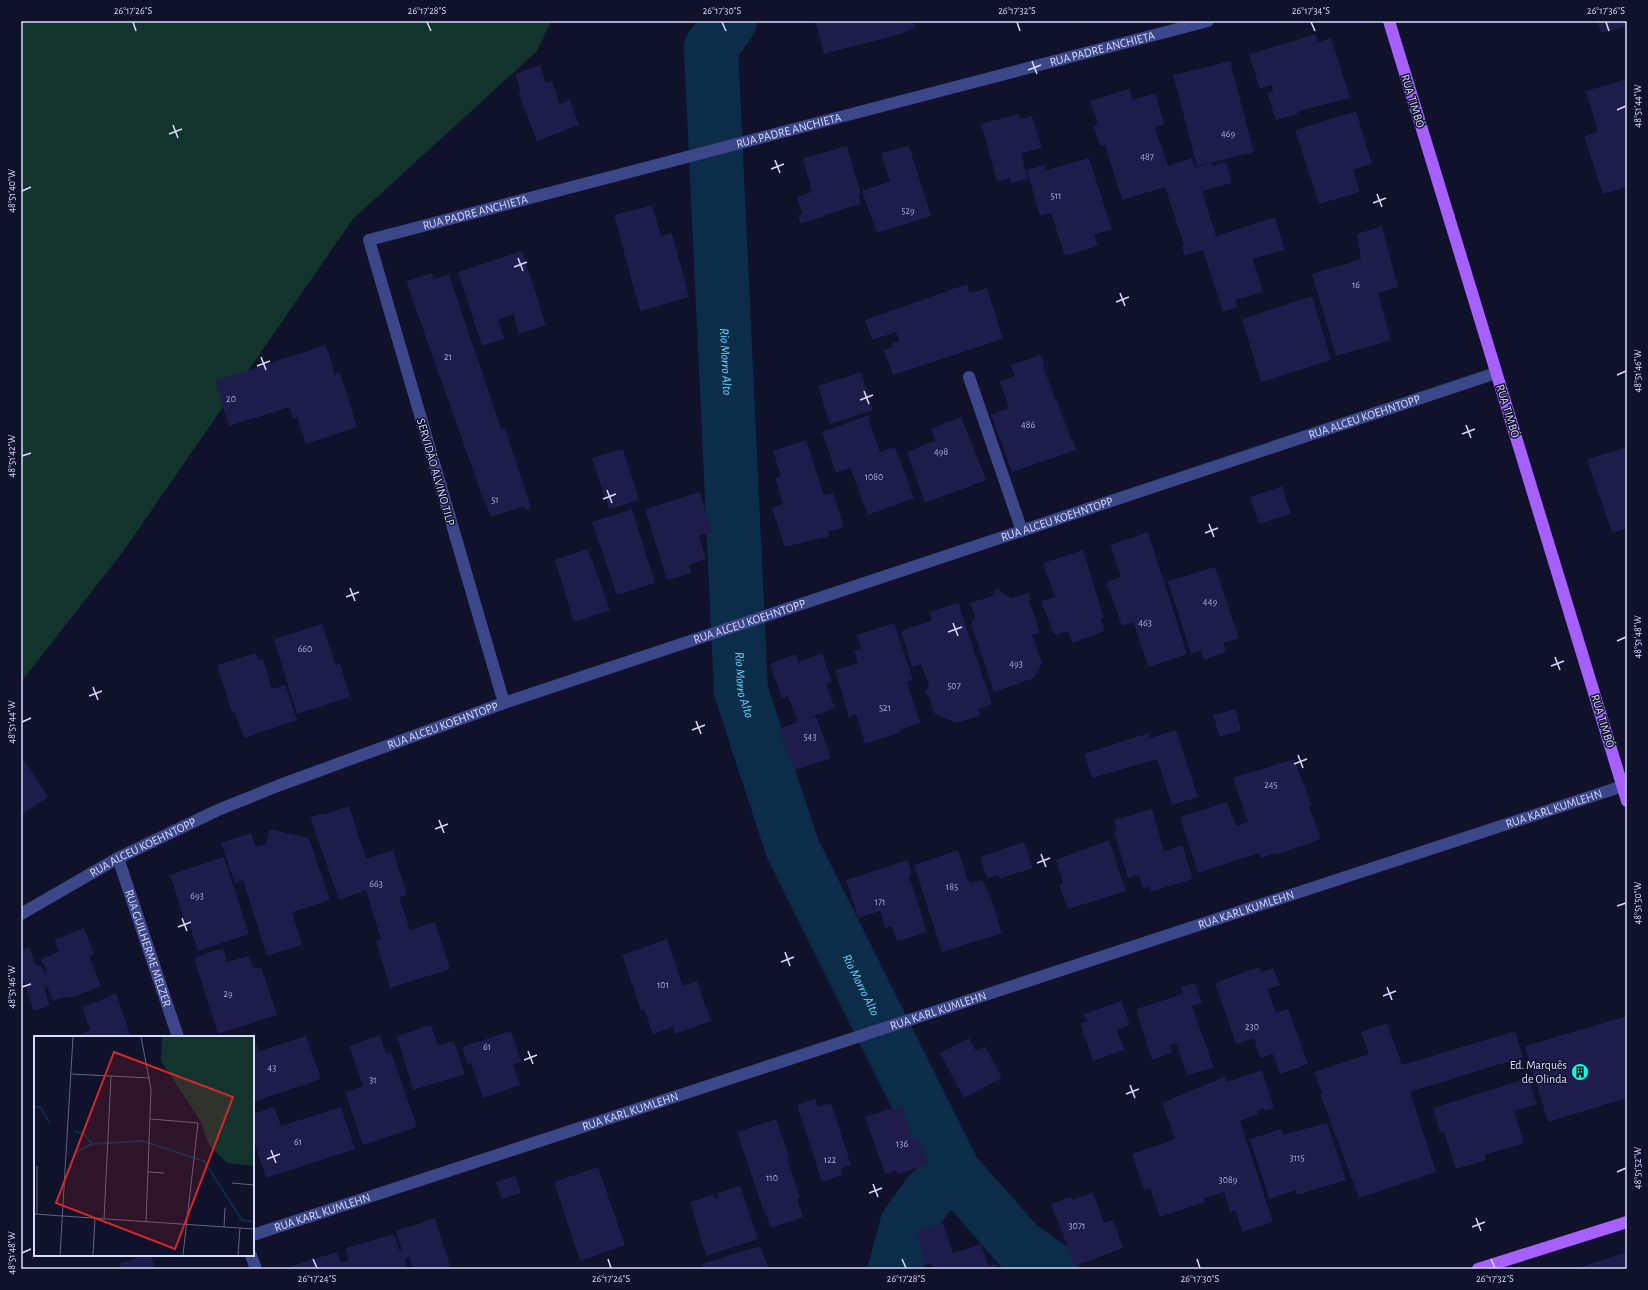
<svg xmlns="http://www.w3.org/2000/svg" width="1648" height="1290" viewBox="0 0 1648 1290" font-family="'Alegreya Sans',sans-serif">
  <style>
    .green { fill: #13342d }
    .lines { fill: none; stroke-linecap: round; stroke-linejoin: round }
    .river { stroke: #0b2d49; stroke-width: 54 }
    .building { fill: #1d1c4b }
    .minor { stroke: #3c4789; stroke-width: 12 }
    .major { stroke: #a560ff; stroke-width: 12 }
    .ticks { fill: none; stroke: #d9dcff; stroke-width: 1.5 }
    .labels { text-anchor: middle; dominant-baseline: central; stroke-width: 3; stroke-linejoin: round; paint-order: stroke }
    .number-label { font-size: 10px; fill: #aaacd2 }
    .street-label { font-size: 12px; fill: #d9dcff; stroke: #10112a }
    .poi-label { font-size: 12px; fill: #d9dcff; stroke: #10112a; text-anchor: end }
    .water-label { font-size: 13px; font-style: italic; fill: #67d6ff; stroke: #10112a }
    .inset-river { fill: none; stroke: #0b2d49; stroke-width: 2 }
    .inset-road { fill: none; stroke: #60627f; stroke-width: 1 }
    .view { fill: #d62828; fill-opacity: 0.15; stroke: #d62828; stroke-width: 2 }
    .inset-edge { fill: none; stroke: #d9dcff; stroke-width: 2 }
    .neatline { fill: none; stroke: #d9dcff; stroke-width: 1.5 }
    .ticks-label { font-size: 10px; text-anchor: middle; fill: #d9dcff }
  </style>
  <rect width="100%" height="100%" fill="#10112a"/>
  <path class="green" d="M21,21H551L537,51L353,219L122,553L21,682Z"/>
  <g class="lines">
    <g class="river">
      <path id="s1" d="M730,21L711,48L741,691L792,847L954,1172L1019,1246L1052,1269"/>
      <path d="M895,1269L907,1224L928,1195L954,1172"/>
    </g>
  </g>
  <path class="building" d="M815,21H912L915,28L894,36L824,54Z
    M1597,21H1627V26L1601,33Z
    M1316,34L1318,42L1331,38L1350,98L1299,111L1297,114L1276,120L1267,93L1273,91L1272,85L1260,89L1249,54Z
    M1230,61L1254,152L1197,166L1173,75Z
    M540,65L546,83L552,81L560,104L570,100L579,125L537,141L518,92L521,91L515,74Z
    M1627,79V187L1603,194L1584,136L1598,132L1586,91Z
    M1129,89L1132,100L1155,93L1164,124L1155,128L1168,166L1192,158L1195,168L1211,163L1212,166L1226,162L1232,183L1202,191L1216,236L1275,217L1285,250L1253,259L1263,292L1235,300L1238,307L1223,312L1203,250L1184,256L1182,246L1184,245L1165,187L1122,200L1105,145L1100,146L1093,126L1098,124L1090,101Z
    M1356,111L1372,164L1353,170L1360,192L1319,204L1295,130Z
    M1018,114L1020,119L1032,116L1042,148L1021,153L1028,179L1011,183L1010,178L997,181L981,124Z
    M847,146L861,194L858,195L861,204L824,215L825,216L800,224L798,215L802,214L797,197L812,192L803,158Z
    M909,146L931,216L877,233L862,191L890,181L881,153Z
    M1089,158L1112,230L1094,234L1098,246L1065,256L1051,213L1040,216L1027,170L1045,165L1046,170Z
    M652,205L661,236L672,233L689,297L640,311L614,215Z
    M1382,226L1398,287L1378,293L1391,340L1336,356L1312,274L1361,259L1357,234Z
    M522,251L546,325L519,334L513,314L498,320L504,339L482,346L458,272Z
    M432,273L434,279L449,274L501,429L505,428L531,508L526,510L525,506L491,517L487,506L486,507L406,281Z
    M967,284L970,293L987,288L1003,339L893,375L884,350L892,347L891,344L899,341L896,332L872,340L865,320Z
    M1312,296L1331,360L1261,382L1242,319Z
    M326,345L335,374L340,372L357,427L306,444L297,418L293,419L290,407L229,426L215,381Z
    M1041,355L1045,367H1043L1076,450L1012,472L991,415L1009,408L1000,382L1015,376L1010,365Z
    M861,372L873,410L830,424L818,386Z
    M869,415L870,418L868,419L880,452L895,447L914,498L868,515L850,468L836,473L822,432Z
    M961,417L986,480L925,503L907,452L936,440L931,429Z
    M806,440L824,495L833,493L844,527L828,532L830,536L785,547L772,508L783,504L775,478L781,476L773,451Z
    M1627,447V528L1612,533L1587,459Z
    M623,449L639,500L609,509L592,458Z
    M1282,486L1291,514L1259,524L1250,497Z
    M700,492L712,532L699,536L706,559L689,565L691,573L667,580L645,509Z
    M632,509L655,583L617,595L592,522Z
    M1148,532L1187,654L1148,667L1133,622L1122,626L1106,582L1121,577L1110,545Z
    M588,549L610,610L574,622L555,560Z
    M1083,550L1104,618L1101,619L1105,631L1072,643L1068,631L1054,635L1041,601L1055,597L1043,563Z
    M1215,567L1239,638L1223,643L1226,652L1204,660L1201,651L1191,654L1168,581Z
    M996,589L1011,598L1029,593L1031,600H1029L1040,632L1032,635L1042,663L1034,678L994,692L971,624L975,616L970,603L992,596Z
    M958,603L992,704L978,709L980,716L956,723L934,713L928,695L925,693L929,686L921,664L912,667L901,631L932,620L929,612Z
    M894,623L913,680L907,682L920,723L900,730L901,732L865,744L856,714L849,717L835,670L858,663L854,651L861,649L857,635Z
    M322,624L336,665L340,664L350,697L297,714L274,639Z
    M256,653L258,660L263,659L272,689L285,685L297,720L244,738L234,711L232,712L217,665Z
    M822,653L832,682L826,684L835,708L798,722L788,696L782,698L770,664L796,654L799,662Z
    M1235,709L1241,730L1220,737L1213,715Z
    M816,716L831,758L795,770L792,760H789L778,729Z
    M1176,730L1198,797L1172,805L1157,759L1092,778L1084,754L1149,733L1150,738Z
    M22,757L48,797L21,815V758Z
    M1294,759L1312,805L1309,806L1321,839L1276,855L1275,853L1260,858L1259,853L1198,873L1180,817L1227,802L1236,826L1248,822L1233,778Z
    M349,806L366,859L393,850L407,895L399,897L410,930L435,922L450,969L390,988L376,941L381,939L366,890L339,900L310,817L323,813V815Z
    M1152,809L1164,851L1182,845L1193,879L1150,892L1149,886L1143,889L1139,875L1128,878L1114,832L1117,831L1114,820Z
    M269,829L309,838L330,900L292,912L302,945L267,956L243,880L235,883L221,843L251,833L256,847L266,844Z
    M1109,840L1126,891L1068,909L1059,885L1063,883L1056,860Z
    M1024,842L1033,868L999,879L998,875L987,878L980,857Z
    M958,850L968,881H970L971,883L982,880L991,898L1002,933L942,952L914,865Z
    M224,857L249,934L198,951L188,921L185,922L170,875Z
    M908,860L912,875L909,876L927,932L897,941L892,926L885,928L880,911L858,918L846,880Z
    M84,928L94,954L89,956L101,986L73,997H65L53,1001L47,986L45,990L50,1006L34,1011L21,974L22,950L30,947L35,964L42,967L45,973L47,972L41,959L59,952L54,940Z
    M667,939L683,986L697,981L711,1021L675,1034L673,1027L653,1034L644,1009L641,1010L622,955Z
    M223,948L227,962L249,956L253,969L261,967L277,1015L218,1034L194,958Z
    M1259,967L1261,972L1273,968L1280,985L1268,989L1276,1013L1288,1009L1308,1064L1280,1074L1273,1054L1260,1058L1254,1038L1236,1044L1215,983Z
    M1195,983L1202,1003L1192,1006L1214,1068L1187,1075L1176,1043L1169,1045L1172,1053L1152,1060L1136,1009L1183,994L1181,987Z
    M116,994L131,1037H77L90,1030L82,1007Z
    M1121,1001L1130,1025L1117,1030L1124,1050L1093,1061L1080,1024L1087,1021L1084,1014Z
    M1627,1016V1098L1548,1122L1525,1046Z
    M1387,1023L1402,1065L1515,1031L1523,1057L1410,1092L1436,1172L1359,1198L1320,1094L1322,1093L1314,1072L1369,1054L1361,1032Z
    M431,1025L438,1045L454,1041L465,1074L413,1090L397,1036Z
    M511,1031L521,1062L513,1064L520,1085L483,1098L471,1063L468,1064L462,1047Z
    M253,1034L259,1051L306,1036L321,1079L253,1102V1037H247Z
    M380,1035L386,1054L391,1052L417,1127L363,1145L345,1092L363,1086L349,1046Z
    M969,1038L976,1051L985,1046L1002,1078L964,1098L940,1053Z
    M1262,1070L1274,1108L1265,1111L1263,1108L1257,1111L1258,1114L1240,1121L1273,1222L1242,1232L1236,1210L1230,1212L1224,1192L1204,1198L1205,1202L1160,1217L1150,1188L1144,1190L1132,1154L1175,1139L1162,1103L1226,1076L1227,1082Z
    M1528,1078L1537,1104L1514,1111L1524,1143L1485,1155L1486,1160L1456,1169L1444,1132L1440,1133L1433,1108Z
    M815,1099L818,1107L831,1103L851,1165L841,1169L842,1175L822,1182L797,1105Z
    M901,1105L914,1141L919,1139L928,1164L898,1174L896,1170L885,1174L865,1117Z
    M274,1107L281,1126L341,1107L355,1149L266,1178L253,1138V1114Z
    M776,1119L789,1157L787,1158L800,1198L797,1199L803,1217L771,1228L764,1209H763L737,1132Z
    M1327,1123L1346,1180L1297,1195L1296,1190L1269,1199L1250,1139L1281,1129L1283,1135Z
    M598,1167L625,1245L580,1261L554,1182Z
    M515,1176L521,1193L502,1199L496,1182Z
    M740,1186L758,1239L706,1256L690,1202L713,1195L714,1199L719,1198L717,1193Z
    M1093,1193L1104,1223L1113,1220L1123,1248L1075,1266L1051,1204L1071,1197L1072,1200Z
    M435,1218L451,1269H413L409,1258L405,1259L406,1269H293L292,1266L337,1252L341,1263L349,1260L346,1248L394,1234L399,1250H402L396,1231Z
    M943,1223L953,1253L981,1244L988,1266L996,1264L997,1269H933L931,1263L926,1265L916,1231Z
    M760,1246L768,1267L763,1269H704L702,1264Z
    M1627,1252V1269H1574Z
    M145,1255H151L155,1269H121L120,1263Z"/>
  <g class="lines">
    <g class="minor">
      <path d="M969,377L1022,531"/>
      <path id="s2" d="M504,703L369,240L1208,21"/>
      <path id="s3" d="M118,858L178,1037"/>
      <path id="s4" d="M21,914L118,858L218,810L280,785L504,703L1496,373"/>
      <path id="s5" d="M253,1235L1623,786"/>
      <path d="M251,1255L256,1269"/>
    </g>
    <path class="major" d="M1389,21L1627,801
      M1478,1269L1627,1222"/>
  </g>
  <path class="ticks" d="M133,22L136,31M427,22L431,31M722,22L726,31M1017,22L1020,31M1311,22L1315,31M1606,22L1609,31M1032,61L1037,74M1028,70L1041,65M1617,110L1626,106M173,125L178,138M169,134L182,129M775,160L780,173M771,169L784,164M22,191L31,187M1377,194L1382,207M1373,203L1386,198M518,258L523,271M514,267L527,262M1120,293L1125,306M1116,302L1129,297M261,357L266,370M257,366L270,361M1617,375L1626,371M864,391L869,404M860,400L873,395M1466,425L1471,438M1462,434L1475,429M22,456L31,453M607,490L612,503M603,499L616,494M1209,524L1214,537M1205,533L1218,528M350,588L355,601M346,597L359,592M953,623L958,636M948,632L962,627M1617,641L1626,637M1555,657L1560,670M1551,666L1564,661M93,687L98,700M89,696L102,691M696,721L701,734M22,722L31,718M692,730L705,725M1298,755L1303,768M1294,764L1307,759M439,820L444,833M435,829L448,824M1041,854L1046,867M1037,863L1050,858M1617,906L1626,903M182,918L187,931M178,927L191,922M785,952L790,966M781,962L794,957M22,987L31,984M1387,987L1392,1000M1383,996L1396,991M528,1051L533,1064M524,1060L537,1055M1130,1085L1135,1098M1126,1094L1139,1089M271,1150L276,1163M267,1159L280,1154M1617,1172L1626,1168M873,1184L878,1197M869,1193L882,1188M1476,1218L1481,1231M1472,1227L1485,1222M22,1253L31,1249M313,1259L317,1268M608,1259L611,1268M902,1259L906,1268M1197,1259L1200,1268M1491,1259L1495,1268"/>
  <defs>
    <g id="building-disc" transform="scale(0.9)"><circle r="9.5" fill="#05ffe8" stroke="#10112a"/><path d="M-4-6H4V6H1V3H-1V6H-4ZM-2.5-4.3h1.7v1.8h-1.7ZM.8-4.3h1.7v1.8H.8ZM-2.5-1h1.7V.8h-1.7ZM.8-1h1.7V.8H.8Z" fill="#111"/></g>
  </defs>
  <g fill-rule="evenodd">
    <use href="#building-disc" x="1580" y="1072"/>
  </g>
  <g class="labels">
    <g class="number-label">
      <text x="1228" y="134">469</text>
      <text x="1147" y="157">487</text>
      <text x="1056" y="196">511</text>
      <text x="908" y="211">529</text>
      <text x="1356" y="285">16</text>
      <text x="448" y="357">21</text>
      <text x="231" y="399">20</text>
      <text x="1028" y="425">486</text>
      <text x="941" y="452">498</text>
      <text x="874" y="477">1080</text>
      <text x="495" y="500">51</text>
      <text x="1210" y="602">449</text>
      <text x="1145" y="623">463</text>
      <text x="305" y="649">660</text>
      <text x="1016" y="664">493</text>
      <text x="954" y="686">507</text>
      <text x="885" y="708">521</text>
      <text x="810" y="737">543</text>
      <text x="1271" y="785">245</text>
      <text x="376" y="884">663</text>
      <text x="952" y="887">185</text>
      <text x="197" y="896">693</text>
      <text x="880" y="902">171</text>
      <text x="663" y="985">101</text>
      <text x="228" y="994">29</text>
      <text x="1252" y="1027">230</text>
      <text x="487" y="1047">61</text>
      <text x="272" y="1068">43</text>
      <text x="373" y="1080">31</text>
      <text x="298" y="1142">61</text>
      <text x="902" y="1144">136</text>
      <text x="1297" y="1158">3115</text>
      <text x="830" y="1160">122</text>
      <text x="772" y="1178">110</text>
      <text x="1228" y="1180">3089</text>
      <text x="1077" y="1226">3071</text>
    </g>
    <g class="street-label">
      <text stroke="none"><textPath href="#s2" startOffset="1240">RUA PADRE ANCHIETA</textPath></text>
      <text transform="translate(1413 101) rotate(73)">RUA TIMBÓ</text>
      <text stroke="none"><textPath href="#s2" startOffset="916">RUA PADRE ANCHIETA</textPath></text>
      <text stroke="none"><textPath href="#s2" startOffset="592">RUA PADRE ANCHIETA</textPath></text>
      <text transform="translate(1508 411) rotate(73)">RUA TIMBÓ</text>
      <text stroke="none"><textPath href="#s4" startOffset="1435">RUA ALCEU KOEHNTOPP</textPath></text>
      <text transform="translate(436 472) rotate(74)">SERVIDÃO ALVINO TILP</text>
      <text stroke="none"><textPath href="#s4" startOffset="1111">RUA ALCEU KOEHNTOPP</textPath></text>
      <text stroke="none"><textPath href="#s4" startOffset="787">RUA ALCEU KOEHNTOPP</textPath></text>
      <text transform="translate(1603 721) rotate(73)">RUA TIMBÓ</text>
      <text stroke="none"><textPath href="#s4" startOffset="463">RUA ALCEU KOEHNTOPP</textPath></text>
      <text stroke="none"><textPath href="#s5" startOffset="1369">RUA KARL KUMLEHN</textPath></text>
      <text stroke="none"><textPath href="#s4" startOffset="139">RUA ALCEU KOEHNTOPP</textPath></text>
      <text stroke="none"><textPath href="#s5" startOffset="1045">RUA KARL KUMLEHN</textPath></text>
      <text stroke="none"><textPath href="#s3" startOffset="95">RUA GUILHERME MELZER</textPath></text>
      <text stroke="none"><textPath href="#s5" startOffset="721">RUA KARL KUMLEHN</textPath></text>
      <text stroke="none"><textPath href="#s5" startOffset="397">RUA KARL KUMLEHN</textPath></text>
      <text stroke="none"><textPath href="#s5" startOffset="73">RUA KARL KUMLEHN</textPath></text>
    </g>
    <g class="poi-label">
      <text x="1567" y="1065">Ed. Marquês<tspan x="1567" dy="14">de Olinda</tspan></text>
    </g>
    <g class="water-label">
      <text stroke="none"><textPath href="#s1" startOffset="347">Rio Morro Alto</textPath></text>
      <text stroke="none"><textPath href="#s1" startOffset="671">Rio Morro Alto</textPath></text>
      <text stroke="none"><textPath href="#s1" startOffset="995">Rio Morro Alto</textPath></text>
    </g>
  </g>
  <g transform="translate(34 1036)">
    <rect width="220" height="220" fill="#10112a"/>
    <path d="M128,1H220V130L193,127L175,109L167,86L127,25Z" fill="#13342d"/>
    <path class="inset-river" d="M0,70L7,72L15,86M40,95L50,98L58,108M42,116L58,108L109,105L170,125L208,184L220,186"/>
    <path class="inset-road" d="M107,1L117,53L112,186M37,38L116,42M117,83L164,87L149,219M3,130V178M114,136L130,137M198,147L220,149M0,178L220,193M70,183L77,40M190,191L191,172M26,219L39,1M59,219L61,182M204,219L206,192"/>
    <path class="view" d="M80,16L199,61L141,213L22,167Z"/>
    <rect width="220" height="220" class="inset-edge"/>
  </g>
  <rect width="1648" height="1290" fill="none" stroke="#10112a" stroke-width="44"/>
  <rect x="22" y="22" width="1604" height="1246" class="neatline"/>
  <g class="ticks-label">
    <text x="133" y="14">26°17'26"S</text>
    <text x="427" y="14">26°17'28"S</text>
    <text x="722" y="14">26°17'30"S</text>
    <text x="1017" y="14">26°17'32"S</text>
    <text x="1311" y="14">26°17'34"S</text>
    <text x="1606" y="14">26°17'36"S</text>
    <text transform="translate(1637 106) rotate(-90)" y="4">48°51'44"W</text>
    <text transform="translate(11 191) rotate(-90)" y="4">48°51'40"W</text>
    <text transform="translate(1637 371) rotate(-90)" y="4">48°51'46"W</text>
    <text transform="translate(11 456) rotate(-90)" y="4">48°51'42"W</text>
    <text transform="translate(1637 637) rotate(-90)" y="4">48°51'48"W</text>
    <text transform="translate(11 722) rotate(-90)" y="4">48°51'44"W</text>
    <text transform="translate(1637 903) rotate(-90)" y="4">48°51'50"W</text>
    <text transform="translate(11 987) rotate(-90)" y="4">48°51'46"W</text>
    <text transform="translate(1637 1168) rotate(-90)" y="4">48°51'52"W</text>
    <text transform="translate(11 1253) rotate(-90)" y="4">48°51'48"W</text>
    <text x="317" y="1282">26°17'24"S</text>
    <text x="611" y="1282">26°17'26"S</text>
    <text x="906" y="1282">26°17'28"S</text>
    <text x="1200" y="1282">26°17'30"S</text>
    <text x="1495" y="1282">26°17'32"S</text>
  </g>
</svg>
